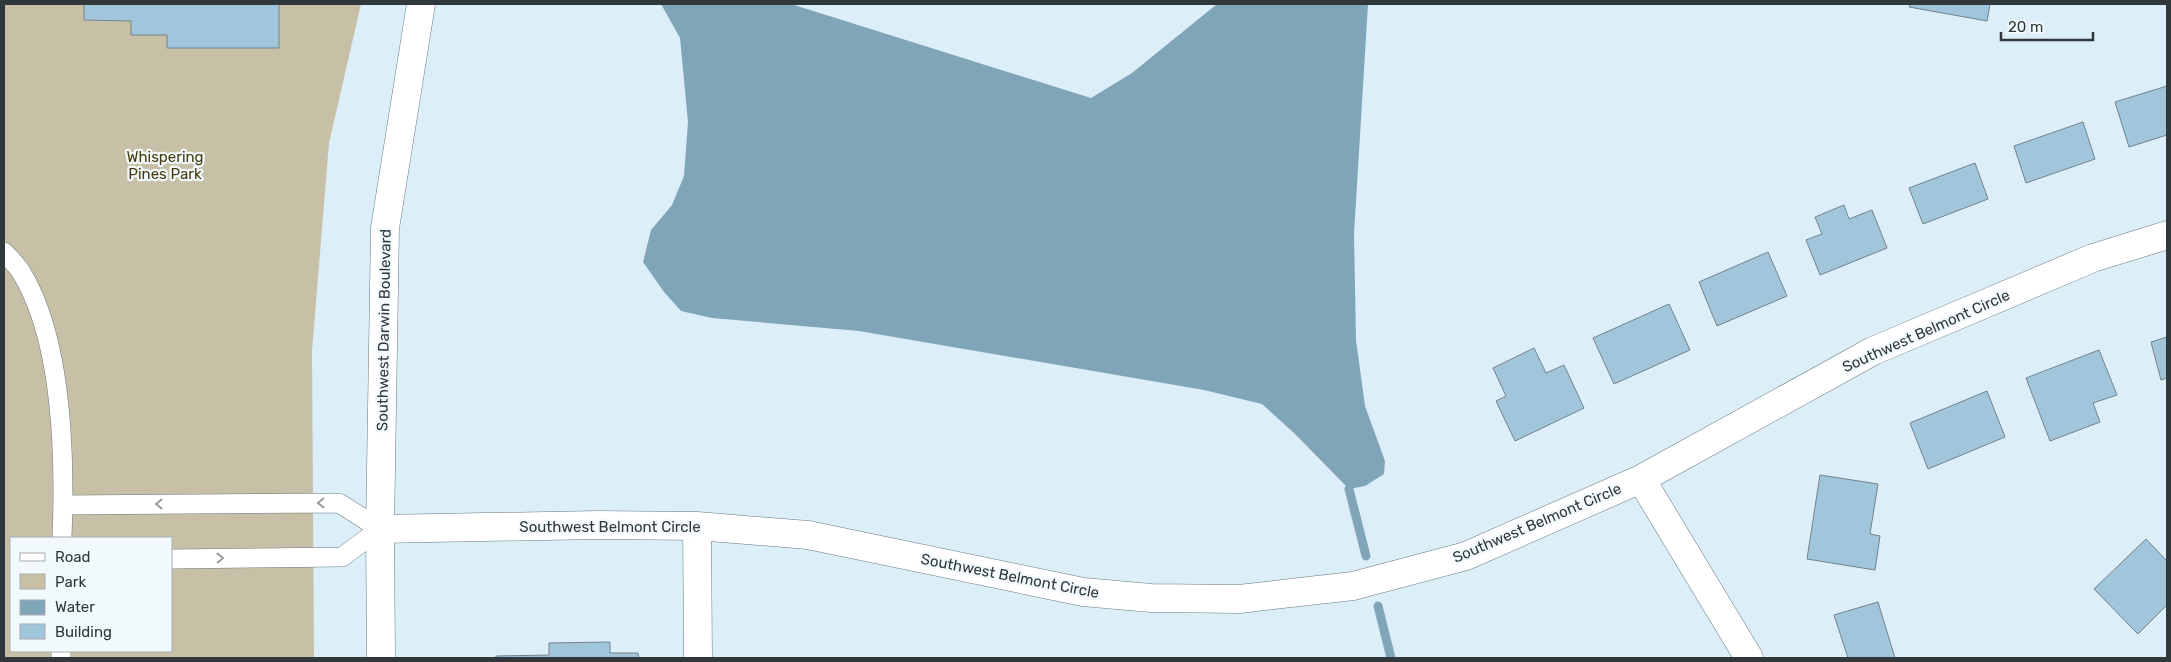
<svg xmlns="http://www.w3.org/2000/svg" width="2171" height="662" viewBox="0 0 2171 662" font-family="Rubik,sans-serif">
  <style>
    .green { fill: #c7c0a7; fill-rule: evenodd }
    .water { fill: #80a5b9 }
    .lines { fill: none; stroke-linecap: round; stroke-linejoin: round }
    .stream { stroke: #80a5b9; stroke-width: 9 }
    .building { fill: #a1c6dc; stroke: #72838c }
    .lane-casing { stroke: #697982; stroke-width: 20 }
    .street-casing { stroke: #697982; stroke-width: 29 }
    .secondary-casing { stroke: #697982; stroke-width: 29 }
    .lane { stroke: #fff; stroke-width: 19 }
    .street { stroke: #fff; stroke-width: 28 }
    .secondary { stroke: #fff; stroke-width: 28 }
    .oneway { stroke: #989c9e }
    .labels { text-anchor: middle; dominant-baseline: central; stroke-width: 4.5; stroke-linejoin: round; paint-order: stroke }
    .park-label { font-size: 15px; fill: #473b0e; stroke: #f2f9fd }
    .street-label { font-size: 15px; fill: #31383c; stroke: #f2f9fd }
  </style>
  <rect width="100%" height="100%" fill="#dceef8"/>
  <path class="green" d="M4,4H361L329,143L312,351L314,658H4ZM11,538H171V651H11Z"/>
  <path class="water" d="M661,4H791L1091,98L1132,73L1217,4H1368L1354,234L1356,340L1365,406L1385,461L1384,474L1365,486L1349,489L1294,433L1262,404L1204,390L859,331L712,318L681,311L664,292L643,262L651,230L672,205L684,176L688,122L680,38Z"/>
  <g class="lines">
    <path class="stream" d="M1349,489L1366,556
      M1378,606L1391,658"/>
  </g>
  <path class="building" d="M84,4H279V48H167V35H131V21L84,20Z
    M1910,4H1990L1987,21L1909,7Z
    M2167,86V135L2129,147L2115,102Z
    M2083,122L2095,159L2026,183L2014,146Z
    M1975,163L1988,199L1923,224L1909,188Z
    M1844,205L1849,219L1872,210L1887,248L1820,275L1806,240L1822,234L1815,217Z
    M1768,252L1787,296L1717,326L1699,282Z
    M1669,304L1690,350L1614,384L1593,338Z
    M2167,337V378L2161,380L2151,342Z
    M1534,348L1546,373L1564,365L1584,408L1515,441L1496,401L1506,396L1493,368Z
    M2099,350L2117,395L2093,403L2100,422L2050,441L2026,378Z
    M1987,391L2005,437L1928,469L1910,423Z
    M1820,475L1878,484L1870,534L1880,536L1875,570L1807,559Z
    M2146,539L2167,561V605L2138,634L2094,589Z
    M1878,602L1895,658H1848L1834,615Z
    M610,642V653H638L639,658H496V656L549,655V643Z"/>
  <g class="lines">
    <g class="lane-casing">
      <path id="lane" d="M4,252C9,258 17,265 21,272C63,340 65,460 62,538
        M63,505L339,503L380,529L342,557L171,559
        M61,658V651"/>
    </g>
    <g class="street-casing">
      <path id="street" d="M1641,479L1749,658
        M697,526L698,658
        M380,529L598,525L697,526L808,535L1083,592L1151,598L1239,599L1353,586L1466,556L1641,479L1873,351L2093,258L2167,235"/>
    </g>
    <g class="secondary-casing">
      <path id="secondary" d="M381,658L380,529L385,228L421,4"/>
    </g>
    <use href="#lane" class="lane"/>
    <use href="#street" class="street"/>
    <use href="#secondary" class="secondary"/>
  </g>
  <defs><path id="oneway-chevron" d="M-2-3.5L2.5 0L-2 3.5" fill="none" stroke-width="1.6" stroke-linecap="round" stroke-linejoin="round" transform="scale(1.25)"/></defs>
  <g class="oneway">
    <use href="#oneway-chevron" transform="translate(321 503) rotate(179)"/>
    <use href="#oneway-chevron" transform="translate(159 504) rotate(180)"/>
    <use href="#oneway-chevron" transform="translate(220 558) rotate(-1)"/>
  </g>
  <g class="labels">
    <g class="park-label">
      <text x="165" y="157">Whispering<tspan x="165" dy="17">Pines Park</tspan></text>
    </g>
    <g class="street-label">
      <text transform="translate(384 330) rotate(-89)">Southwest Darwin Boulevard</text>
      <text transform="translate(1926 331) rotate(-24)">Southwest Belmont Circle</text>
      <text transform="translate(1537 523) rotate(-23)">Southwest Belmont Circle</text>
      <text x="610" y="527">Southwest Belmont Circle</text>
      <text transform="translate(1010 576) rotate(11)">Southwest Belmont Circle</text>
    </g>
  </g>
  <rect width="2171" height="662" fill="none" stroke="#31383c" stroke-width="10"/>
  <rect x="10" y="537" width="162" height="115" fill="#f2f9fd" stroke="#a5acb0"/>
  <rect x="20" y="553" width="25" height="8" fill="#ffffff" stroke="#a5acb0"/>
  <text x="55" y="562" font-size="15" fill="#31383c">Road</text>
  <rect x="20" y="574" width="25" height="15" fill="#c7c0a7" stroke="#a5acb0"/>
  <text x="55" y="587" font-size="15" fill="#31383c">Park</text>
  <rect x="20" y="600" width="25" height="15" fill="#80a5b9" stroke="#a5acb0"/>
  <text x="55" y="612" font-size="15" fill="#31383c">Water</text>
  <rect x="20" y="624" width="25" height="15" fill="#a1c6dc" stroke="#a5acb0"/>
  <text x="55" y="637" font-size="15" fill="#31383c">Building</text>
  <path d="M2001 32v8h92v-8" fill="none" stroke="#31383c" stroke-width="2.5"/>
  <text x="2008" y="32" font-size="15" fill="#31383c" stroke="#f2f9fd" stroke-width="4" paint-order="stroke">20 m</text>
</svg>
